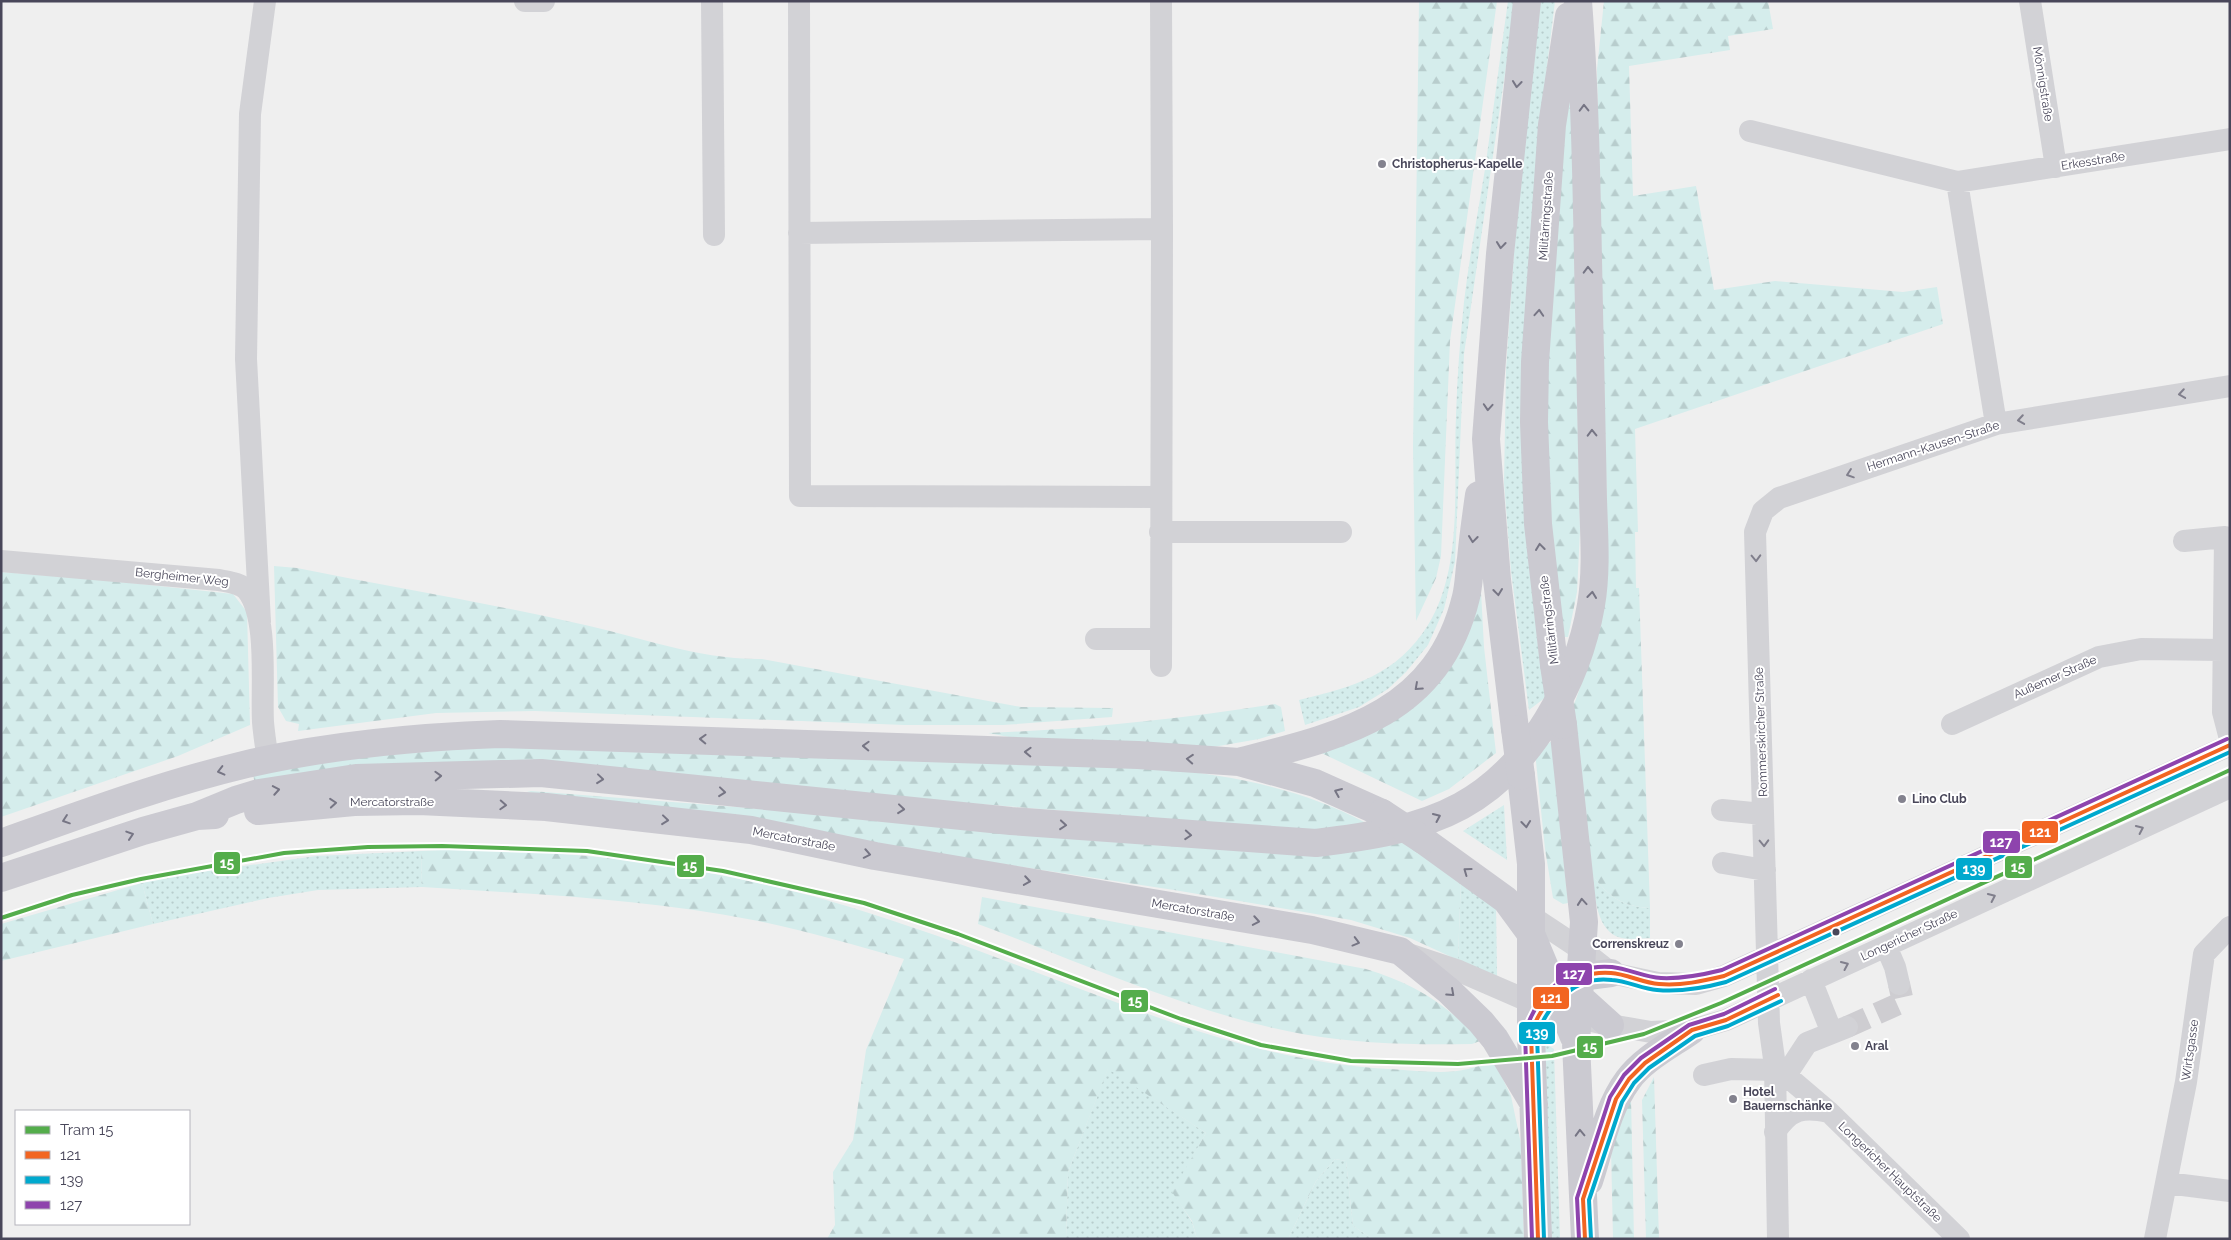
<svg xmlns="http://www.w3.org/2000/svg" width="2231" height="1240" viewBox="0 0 2231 1240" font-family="Raleway,sans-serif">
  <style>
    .grass { fill: url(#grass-dots) }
    .forest { fill: url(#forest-firs) }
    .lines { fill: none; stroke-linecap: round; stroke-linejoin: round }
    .minor-tunnel { stroke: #cecdd1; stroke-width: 22; stroke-dasharray: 22 11; stroke-linecap: butt }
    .minor { stroke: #d2d2d6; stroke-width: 22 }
    .major { stroke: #cbcad1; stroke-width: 28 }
    .major-bridge { stroke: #cbcad1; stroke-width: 28 }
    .bus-1-casing { stroke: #fff; stroke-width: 8 }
    .bus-2-casing { stroke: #fff; stroke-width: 8 }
    .bus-3-casing { stroke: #fff; stroke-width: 8 }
    .bus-1 { stroke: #f26522; stroke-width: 4 }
    .bus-2 { stroke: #00a9ce; stroke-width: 4 }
    .bus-3 { stroke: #8e44ad; stroke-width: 4 }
    .tram-1-casing { stroke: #fff; stroke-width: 8 }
    .tram-1 { stroke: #54ad4b; stroke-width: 4 }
    .oneway { stroke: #767584 }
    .oneway2 { stroke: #807f8c }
    .poi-dot { fill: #83828e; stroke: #fff; stroke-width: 2 }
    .bus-dot { fill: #49475a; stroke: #fff; stroke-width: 2 }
    .labels { text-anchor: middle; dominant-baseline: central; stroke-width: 4; stroke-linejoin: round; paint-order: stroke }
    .street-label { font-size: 12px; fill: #49475a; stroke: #fff }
    .poi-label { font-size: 12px; font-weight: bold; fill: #49475a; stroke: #fff; text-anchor: start }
    .line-badge { stroke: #fff; stroke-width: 2 }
    .badge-label { font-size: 14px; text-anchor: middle; font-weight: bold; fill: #fff }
  </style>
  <defs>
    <pattern id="grass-dots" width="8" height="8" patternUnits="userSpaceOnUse" patternTransform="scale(1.25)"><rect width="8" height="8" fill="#d5edec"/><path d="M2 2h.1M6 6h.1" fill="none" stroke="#b8cdcd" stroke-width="1.8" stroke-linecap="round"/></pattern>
    <pattern id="forest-firs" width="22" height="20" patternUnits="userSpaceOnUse" patternTransform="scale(1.25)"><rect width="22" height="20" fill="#d5edec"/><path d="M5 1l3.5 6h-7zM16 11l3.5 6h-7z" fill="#b8cdcd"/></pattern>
  </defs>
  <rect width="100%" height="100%" fill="#efefef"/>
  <path class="grass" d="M1508,1H1515L1509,46L1464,354L1455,562L1444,609L1428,645L1406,672L1388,689L1359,707L1305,725L1299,700C1353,687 1397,675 1428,625C1464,567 1453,481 1456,416C1457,378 1460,340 1464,302C1469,258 1478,213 1485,169C1493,113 1500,57 1508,1Z
    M1539,1H1555L1546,74V697L1529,710L1511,571L1504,483L1506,369L1515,238Z
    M1504,805L1507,860L1463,831Z
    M421,851L422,887L318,890L268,898L153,924L142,883L158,878L316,856Z
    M1592,875C1610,897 1620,906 1650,908V938C1641,938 1631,940 1622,938C1596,933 1595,895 1592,875Z
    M1461,878L1496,905L1497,976L1458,960Z
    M1546,1044L1554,1049L1560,1239H1548L1543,1047Z
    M1108,1068L1206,1133L1173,1192L1192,1222L1197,1239H1066L1068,1172Z
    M1335,1159L1346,1161L1353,1226L1373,1239H1288L1316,1181Z"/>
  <path class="forest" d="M1419,1H1497L1450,341L1441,556L1436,578L1416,621L1413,448Z
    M1604,1H1768L1773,29L1728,36L1730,50L1629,66L1633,196L1696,186L1714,290L1775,281L1903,292L1937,287L1943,324L1635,429L1638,532H1635L1636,588H1639L1650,908C1620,906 1610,897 1592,875L1572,710L1596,643L1606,594L1608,558L1597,69Z
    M1571,77L1580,531L1577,592L1568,637H1564C1558,586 1550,536 1548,486C1544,349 1555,212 1571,77Z
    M1479,554L1484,647L1496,753L1449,789L1422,801L1311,748L1411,704Z
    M274,566L297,568C390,587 484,602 576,623C638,636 698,660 762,659L1021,707L1113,708L1112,717L1003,725H905L535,711L436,713L298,731L299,724L286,721L278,707Z
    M1,572L103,580L233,594L247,612L250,725L178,756L1,817Z
    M1275,704L1281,707L1285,731L1259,739L1213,747L1029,741L988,733C1085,729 1180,719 1275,704Z
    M1552,741L1568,903L1563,904L1553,898L1545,849L1535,752Z
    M521,744C660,749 799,754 937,759C1075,765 1243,756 1366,823L1322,831L585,773L255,786L253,773L341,757Z
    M531,791L762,809L1403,842L1461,878L1458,960L1410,938L1351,920L1174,890L527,792Z
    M460,849C585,851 705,866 826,900C885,917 945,938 1003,960C1130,1006 1252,1062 1388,1069C1412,1070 1446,1075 1468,1069C1477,1067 1485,1063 1494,1060L1511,1096L1521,1144L1524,1239H1373L1353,1226L1346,1161L1335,1159L1316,1181L1288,1239H1197L1192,1221L1172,1192L1206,1133L1108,1069L1068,1172L1066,1239H827L835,1225L833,1172L853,1140L866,1050L904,959C854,945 804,930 753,920C645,899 532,894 422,887L421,851Z
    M142,883L153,924L1,961V924Z
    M982,897L1366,969C1412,983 1448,1004 1480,1041L1472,1044C1415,1045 1359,1044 1302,1034C1193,1014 1082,963 978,924Z
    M1654,1077L1659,1239H1646L1642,1100Z
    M1631,1097L1634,1239H1613L1611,1148Z"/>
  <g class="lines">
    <path class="minor-tunnel" d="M1847,1027L1903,1002L1899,984"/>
    <path class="minor" d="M525,1H544
      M712,1L714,235
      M799,1L800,496L1160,497
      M2030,1L2056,167
      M1750,131L1957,182L2230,139
      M1957,182L1996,424
      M799,233L1162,229L1161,1
      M1160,532H1341
      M2184,541L2225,537L2223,712L2230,739
      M1,561L219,580C228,582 240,583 247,590C269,617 261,687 263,722C264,735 266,747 268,760
      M260,622L246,359L250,114L265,1
      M1096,639H1161
      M1161,666L1162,229
      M1952,724L2099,657L2141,649L2224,650
      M1722,810L1763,814
      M1723,863L1765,870
      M1520,909L1582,950L1611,973L1658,983L1696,984L1724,976L2230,745
      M1886,946L1895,967L1899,984
      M1408,954L1459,971L1542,1007L1578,1018L1610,1025L1651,1032L1692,1030L1726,1020L2230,787
      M1811,980L1832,1033L1847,1027
      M1775,1066L1829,1112L1959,1239
      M1704,1075L1731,1069L1776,1070
      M1786,1075L1807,1043L1832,1033
      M1775,1132C1790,1109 1803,1106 1829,1112
      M2167,1183L2230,1191
      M1778,1239L1775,1066L1769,1023L1755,532L1763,511L1779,498L1996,424L2230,386
      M2155,1239L2186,1082L2204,954L2230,927"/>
    <path class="major" d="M1554,665L1538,524L1534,422L1535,362L1552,125L1569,16
      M1563,725L1584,922L1576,1043L1585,1239
      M1515,729L1497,580L1486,439L1500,254L1527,1
      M1242,761C1345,735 1438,713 1466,597C1469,585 1469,571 1471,559C1473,538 1476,516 1479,495
      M1521,776L1531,864V1033L1538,1239
      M258,811L354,802L419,801L546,807L751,830L875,856L1312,930L1400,951L1449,991L1481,1022L1495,1039L1534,1104
      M197,816L236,800L259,793L356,778L541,773L1011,821L1316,843C1365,837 1417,830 1461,806C1531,768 1578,681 1591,605C1597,570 1594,534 1593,499C1592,451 1591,402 1590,353C1587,236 1587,118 1578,1
      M1423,840L1506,900L1531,934L1574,1037
      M1,843C82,814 163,784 247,764C330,745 415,737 500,734L1138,755L1239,762L1315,783L1382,813
      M1,878L143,831L197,816L215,815
      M1572,985L1579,997L1610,1025
      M1565,986L1580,977L1611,973
      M1589,1181C1600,1148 1607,1108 1628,1080C1643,1059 1671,1045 1692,1030"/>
    <path class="major-bridge" d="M1554,665L1563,725
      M1515,729L1521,776
      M1382,813L1423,840"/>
    <g class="bus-1-casing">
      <path id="bus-1" d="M1538,1239L1531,1033C1543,999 1571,970 1611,973C1627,974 1643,983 1659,984C1681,986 1703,981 1724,976L2230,745
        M1585,1239L1583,1199L1616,1099L1629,1079L1645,1063L1692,1030L1726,1020L1778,995"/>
    </g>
    <g class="bus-2-casing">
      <path id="bus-2" d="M1544,1239L1537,1034C1549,1003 1576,975 1612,980C1628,981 1642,989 1657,990C1680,992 1704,988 1726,982L2230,752
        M1591,1239L1589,1200L1622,1102L1634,1083L1649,1068L1695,1036L1728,1026L1781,1001"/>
    </g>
    <g class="bus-3-casing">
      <path id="bus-3" d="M1532,1239L1525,1033C1536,994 1570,963 1612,967C1629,969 1644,977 1661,978C1682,979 1702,975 1722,970L2227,739
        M1579,1239L1577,1198L1610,1097L1624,1075L1641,1058L1689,1025L1724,1014L1775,989"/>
    </g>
    <use href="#bus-1" class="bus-1"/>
    <use href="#bus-2" class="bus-2"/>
    <use href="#bus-3" class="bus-3"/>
    <g class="tram-1-casing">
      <path id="tram-1" d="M1,918L72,895L141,879L284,853L368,847L442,846L587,851L723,871L864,903L958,934L1181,1019L1261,1045L1351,1061L1458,1064L1552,1056L1644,1034L1721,1003L2230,770"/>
    </g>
    <use href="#tram-1" class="tram-1"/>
  </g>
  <defs><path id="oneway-chevron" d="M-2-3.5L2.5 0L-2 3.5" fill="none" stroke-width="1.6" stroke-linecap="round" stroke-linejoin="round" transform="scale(1.25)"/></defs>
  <g class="oneway">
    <use href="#oneway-chevron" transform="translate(1517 84) rotate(96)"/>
    <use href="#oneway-chevron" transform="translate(1584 108) rotate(-91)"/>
    <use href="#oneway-chevron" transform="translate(1501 245) rotate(96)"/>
    <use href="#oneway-chevron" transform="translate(1588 270) rotate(-91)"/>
    <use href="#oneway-chevron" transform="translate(1539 313) rotate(-86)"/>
    <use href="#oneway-chevron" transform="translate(1488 407) rotate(94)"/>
    <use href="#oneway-chevron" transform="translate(1592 433) rotate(-91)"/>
    <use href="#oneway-chevron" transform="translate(1473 539) rotate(97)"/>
    <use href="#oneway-chevron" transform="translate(1540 547) rotate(-97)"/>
    <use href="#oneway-chevron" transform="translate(1498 592) rotate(83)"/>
    <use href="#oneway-chevron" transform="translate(1592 595) rotate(-84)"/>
    <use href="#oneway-chevron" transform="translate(1418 687) rotate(138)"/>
    <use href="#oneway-chevron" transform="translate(703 739) rotate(-178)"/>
    <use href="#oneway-chevron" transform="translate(866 746) rotate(-178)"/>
    <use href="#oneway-chevron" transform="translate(1028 752) rotate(-178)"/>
    <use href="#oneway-chevron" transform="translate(1190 759) rotate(-176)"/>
    <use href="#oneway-chevron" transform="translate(221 771) rotate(166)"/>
    <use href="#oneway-chevron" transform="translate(438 776) rotate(-2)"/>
    <use href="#oneway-chevron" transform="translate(600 779) rotate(6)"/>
    <use href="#oneway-chevron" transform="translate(276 790) rotate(-10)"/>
    <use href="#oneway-chevron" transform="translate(722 792) rotate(6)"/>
    <use href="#oneway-chevron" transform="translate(1338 792) rotate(-157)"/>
    <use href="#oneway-chevron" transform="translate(333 803) rotate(-5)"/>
    <use href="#oneway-chevron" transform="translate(503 805) rotate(3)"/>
    <use href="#oneway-chevron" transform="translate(901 809) rotate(6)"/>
    <use href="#oneway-chevron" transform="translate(1437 817) rotate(-24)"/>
    <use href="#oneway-chevron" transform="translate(66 820) rotate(161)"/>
    <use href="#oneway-chevron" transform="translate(665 820) rotate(6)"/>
    <use href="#oneway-chevron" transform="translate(1526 824) rotate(84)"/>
    <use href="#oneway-chevron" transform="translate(1063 825) rotate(5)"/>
    <use href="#oneway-chevron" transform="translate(130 835) rotate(-18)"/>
    <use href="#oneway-chevron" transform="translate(1188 835) rotate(4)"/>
    <use href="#oneway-chevron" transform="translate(867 854) rotate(11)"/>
    <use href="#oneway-chevron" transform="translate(1467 871) rotate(-144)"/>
    <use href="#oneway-chevron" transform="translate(1027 881) rotate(9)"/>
    <use href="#oneway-chevron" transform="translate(1582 902) rotate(-95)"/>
    <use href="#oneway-chevron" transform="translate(1256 921) rotate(10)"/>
    <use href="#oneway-chevron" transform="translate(1356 942) rotate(15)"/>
    <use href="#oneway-chevron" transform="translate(1451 993) rotate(42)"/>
    <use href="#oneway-chevron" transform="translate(1580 1133) rotate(-92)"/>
  </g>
  <g class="oneway2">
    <use href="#oneway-chevron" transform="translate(2182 394) rotate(171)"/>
    <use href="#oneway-chevron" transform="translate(2021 420) rotate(171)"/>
    <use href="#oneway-chevron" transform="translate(1850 474) rotate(161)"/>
    <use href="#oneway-chevron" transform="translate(1756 558) rotate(88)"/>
    <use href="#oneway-chevron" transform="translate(2140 829) rotate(-25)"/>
    <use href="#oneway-chevron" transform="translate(1764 843) rotate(88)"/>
    <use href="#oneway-chevron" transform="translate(1992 897) rotate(-25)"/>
    <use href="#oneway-chevron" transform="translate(1845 965) rotate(-24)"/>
  </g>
  <g class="poi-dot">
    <circle cx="1382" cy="164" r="5"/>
    <circle cx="1902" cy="799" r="5"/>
    <circle cx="1679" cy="944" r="5"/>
    <circle cx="1855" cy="1046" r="5"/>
    <circle cx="1733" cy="1099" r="5"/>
  </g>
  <circle class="bus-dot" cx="1836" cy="932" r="4.5"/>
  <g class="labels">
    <g class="street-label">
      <text transform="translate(2043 84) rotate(81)">Mönnigstraße</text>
      <text transform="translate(2093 161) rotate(-9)">Erkesstraße</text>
      <text transform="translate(1546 216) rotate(-86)">Militärringstraße</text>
      <text transform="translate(1933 446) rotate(-18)">Hermann-Kausen-Straße</text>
      <text transform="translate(182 577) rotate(6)">Bergheimer Weg</text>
      <text transform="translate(1549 620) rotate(-97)">Militärringstraße</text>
      <text transform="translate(2055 677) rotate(-24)">Außemer Straße</text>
      <text transform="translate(1761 732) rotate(-92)">Rommerskircher Straße</text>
      <text x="392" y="802">Mercatorstraße</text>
      <text transform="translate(794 839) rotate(11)">Mercatorstraße</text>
      <text transform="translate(1193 910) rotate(10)">Mercatorstraße</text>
      <text transform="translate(1909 935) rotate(-25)">Longericher Straße</text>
      <text transform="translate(2190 1050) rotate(-82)">Wirtsgasse</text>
      <text transform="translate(1890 1172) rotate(44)">Longericher Hauptstraße</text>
    </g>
    <g class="poi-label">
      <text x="1392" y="164">Christopherus-Kapelle</text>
      <text x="1912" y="799">Lino Club</text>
      <text x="1669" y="944" text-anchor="end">Correnskreuz</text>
      <text x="1865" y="1046">Aral</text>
      <text x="1743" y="1092">Hotel<tspan x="1743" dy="14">Bauernschänke</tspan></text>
    </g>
  </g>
  <g class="line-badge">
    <rect x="2021" y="820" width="38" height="24" rx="5" fill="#f26522"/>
    <rect x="1982" y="830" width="39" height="24" rx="5" fill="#8e44ad"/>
    <rect x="213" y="851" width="28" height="24" rx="5" fill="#54ad4b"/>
    <rect x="676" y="854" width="29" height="24" rx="5" fill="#54ad4b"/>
    <rect x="2004" y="855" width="29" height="24" rx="5" fill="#54ad4b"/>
    <rect x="1955" y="857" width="38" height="24" rx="5" fill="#00a9ce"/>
    <rect x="1555" y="962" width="38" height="24" rx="5" fill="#8e44ad"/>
    <rect x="1532" y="986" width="38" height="24" rx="5" fill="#f26522"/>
    <rect x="1120" y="989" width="29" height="24" rx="5" fill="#54ad4b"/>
    <rect x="1518" y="1021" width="38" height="24" rx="5" fill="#00a9ce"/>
    <rect x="1576" y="1035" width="28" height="24" rx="5" fill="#54ad4b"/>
  </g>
  <g class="badge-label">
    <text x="2040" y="837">121</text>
    <text x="2001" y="847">127</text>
    <text x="227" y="868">15</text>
    <text x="690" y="871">15</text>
    <text x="2018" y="872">15</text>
    <text x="1974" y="874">139</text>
    <text x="1574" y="979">127</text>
    <text x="1551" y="1003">121</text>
    <text x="1135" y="1006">15</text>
    <text x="1537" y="1038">139</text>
    <text x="1590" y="1052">15</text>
  </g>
  <rect width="2231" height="1240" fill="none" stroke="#49475a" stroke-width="5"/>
  <rect x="15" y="1110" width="175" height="115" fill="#ffffff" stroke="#b6b5bd"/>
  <rect x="25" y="1126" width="25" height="8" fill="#54ad4b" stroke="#b6b5bd"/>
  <text x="60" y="1135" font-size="15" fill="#49475a">Tram 15</text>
  <rect x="25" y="1151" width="25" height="8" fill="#f26522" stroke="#b6b5bd"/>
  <text x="60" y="1160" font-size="15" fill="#49475a">121</text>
  <rect x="25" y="1176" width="25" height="8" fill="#00a9ce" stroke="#b6b5bd"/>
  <text x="60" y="1185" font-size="15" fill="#49475a">139</text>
  <rect x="25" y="1201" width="25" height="8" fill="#8e44ad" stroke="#b6b5bd"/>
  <text x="60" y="1210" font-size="15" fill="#49475a">127</text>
</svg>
